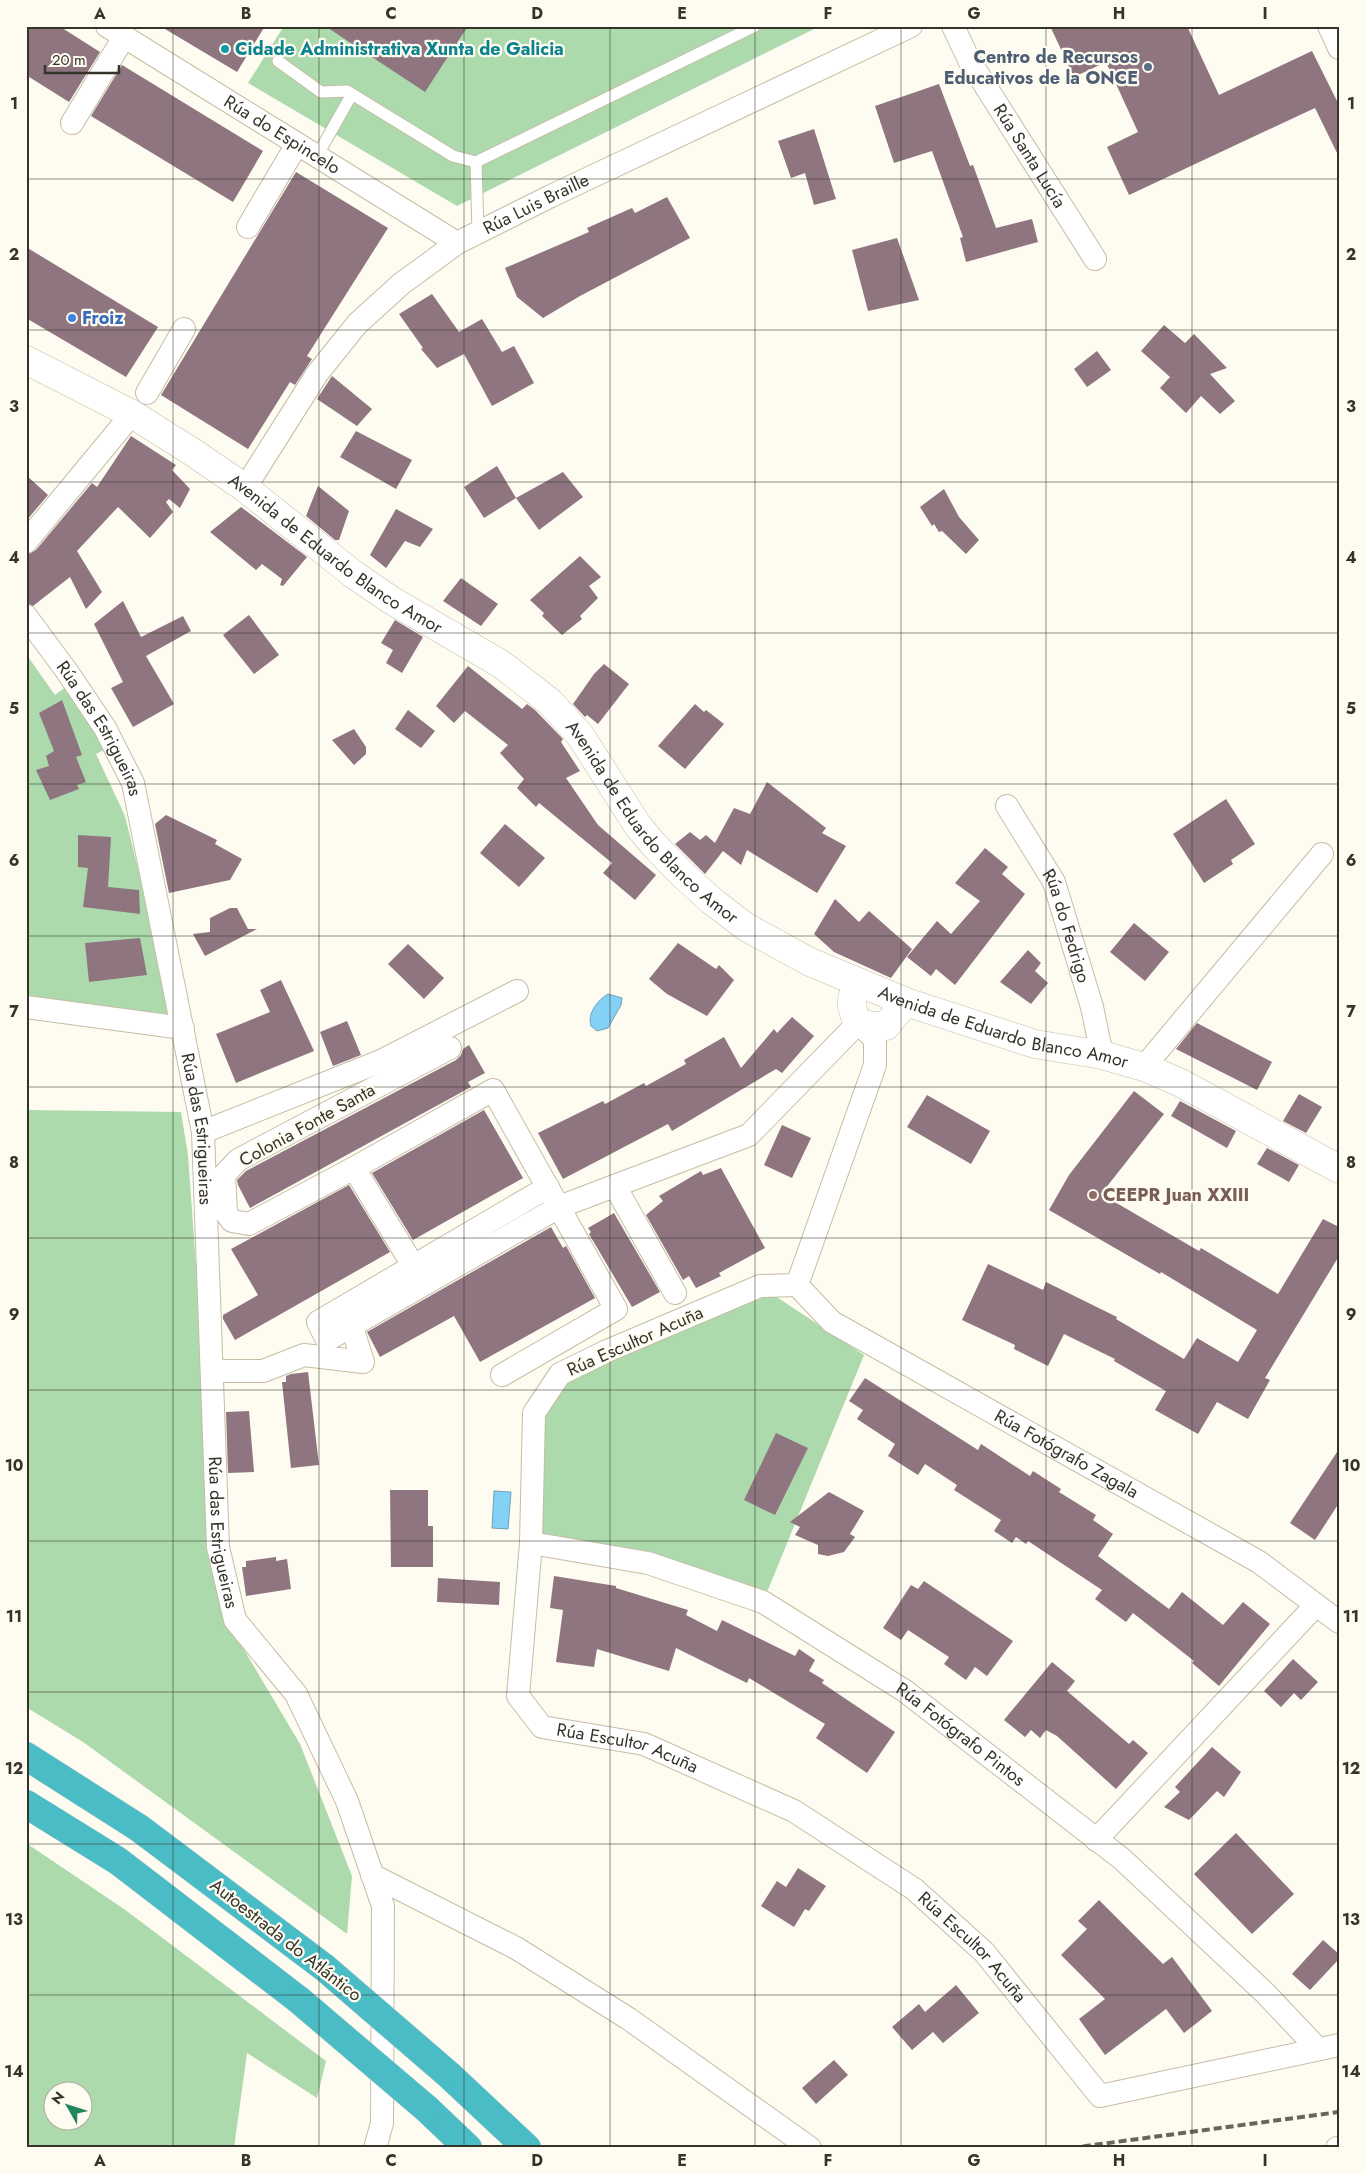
<svg xmlns="http://www.w3.org/2000/svg" width="1365" height="2174" viewBox="0 0 1365 2174" font-family="Jost,sans-serif">
  <style>
    .green { fill: #acdaad; fill-rule: evenodd }
    .water { fill: #83d1f5; stroke: #6ca2b8 }
    .building { fill: #8e7580 }
    .lines { fill: none; stroke-linecap: round; stroke-linejoin: round }
    .lane-casing { stroke: #c5bda5; stroke-width: 13 }
    .street-casing { stroke: #c5bda5; stroke-width: 24 }
    .secondary-casing { stroke: #c5bda5; stroke-width: 29 }
    .highway-casing { stroke: #dbdad8; stroke-width: 29 }
    .lane { stroke: #fff; stroke-width: 11 }
    .street { stroke: #fff; stroke-width: 22 }
    .secondary { stroke: #fff; stroke-width: 28 }
    .highway { stroke: #49bcc5; stroke-width: 28 }
    .rail { stroke: #68655b; stroke-width: 4; stroke-dasharray: 8 4; stroke-linecap: butt }
    .highway-bridge-casing { stroke: #dbdad8; stroke-width: 29; stroke-linecap: butt }
    .highway-bridge { stroke: #49bcc5; stroke-width: 28 }
    .grid { fill: none; stroke: #363329; stroke-width: 1; stroke-opacity: 0.55 }
    .culture-dot { fill: #0f9aa8; stroke: #fefbf0; stroke-width: 2 }
    .service-dot { fill: #5c6f8a; stroke: #fefbf0; stroke-width: 2 }
    .shop-dot { fill: #3f7fe0; stroke: #fefbf0; stroke-width: 2 }
    .education-dot { fill: #8d6e63; stroke: #fefbf0; stroke-width: 2 }
    .labels { text-anchor: middle; dominant-baseline: central; stroke-width: 4.5; stroke-linejoin: round; paint-order: stroke }
    .culture-label { font-size: 18px; font-weight: bold; fill: #0d838f; stroke: #fefbf0; text-anchor: start }
    .service-label { font-size: 18px; font-weight: bold; fill: #4e5e75; stroke: #fefbf0; text-anchor: end }
    .street-label { font-size: 18px; fill: #363329; stroke: #fefbf0 }
    .shop-label { font-size: 18px; font-weight: bold; fill: #366cbe; stroke: #fefbf0; text-anchor: start }
    .education-label { font-size: 18px; font-weight: bold; fill: #785e54; stroke: #fefbf0; text-anchor: start }
    .neatline { fill: none; stroke: #363329; stroke-width: 2 }
    .grid-label { font-size: 16px; text-anchor: middle; font-weight: bold; fill: #363329 }
  </style>
  <rect width="100%" height="100%" fill="#fefbf0"/>
  <path class="green" d="M284,26H820L457,206L248,83Z
    M26,654L55,695L74,681L114,745L96,754L125,816L172,1006L167,1014L26,997Z
    M26,1110L181,1112L188,1155L221,1611L300,1744L352,1876L347,1934L83,1742L26,1707Z
    M760,1286L864,1355L763,1602L531,1543L534,1413L560,1374Z
    M26,1843L124,1909L326,2061L317,2098L247,2053L234,2148H26ZM52,2092H82V2122H52Z"/>
  <path class="water" d="M608,994L622,998L621,1005L608,1028L597,1031L591,1026C587,1013 598,1000 608,994Z
    M494,1491L511,1492L508,1529L492,1528Z"/>
  <path class="building" d="M26,26H59L100,52L69,102L26,75Z
    M160,26H265L237,72Z
    M325,26H468L425,92Z
    M1050,26H1187L1219,95L1312,51L1339,105V157L1315,108L1129,195L1107,147L1138,132L1106,62L1074,77Z
    M122,65L263,151L233,202L91,116Z
    M939,84L970,166L973,165L996,228L1032,219L1038,242L966,262L960,238L963,237L932,151L894,163L875,106Z
    M814,129L836,199L814,205L805,173L791,178L778,141Z
    M296,172L388,228L307,356L312,359L295,385L290,382L248,449L161,395Z
    M667,197L690,238L580,296L543,318L517,297L505,268L589,232L587,228L632,208L635,213Z
    M897,238L919,300L868,311L852,250Z
    M26,247L158,327L126,377L26,318Z
    M432,294L459,332L482,319L502,352L514,346L534,383L492,406L464,354L437,368L421,349L423,348L399,314Z
    M1164,325L1185,343L1194,334L1227,368L1210,374L1235,401L1220,414L1201,396L1186,413L1160,388L1170,377L1141,351Z
    M1097,351L1111,370L1087,387L1074,369Z
    M332,376L372,409L357,426L317,399Z
    M356,431L412,460L396,489L340,457Z
    M131,436L176,465L172,470L190,489L180,508L169,499L166,502L173,512L150,538L118,507L77,551L102,592L86,609L70,577L33,606L26,603V555L36,550L92,483L97,487Z
    M497,466L516,498L484,518L464,487Z
    M563,472L583,497L539,530L516,498Z
    M26,475L48,495L26,521Z
    M318,486L349,511L339,540H335L306,516Z
    M944,489L959,517L979,540L966,554L942,531L939,532L934,524L932,526L920,507Z
    M241,507L307,557L283,586L280,585L282,579L262,564L256,570L210,532Z
    M396,509L433,529L420,547L405,541L386,568L370,555Z
    M580,556L601,577L589,586L598,598L580,616L582,619L562,635L542,616L544,613L530,600Z
    M461,578L498,604L481,626L443,601Z
    M123,601L141,637L183,616L191,631L146,656L174,704L133,727L111,688L123,682L94,624Z
    M249,615L279,655L254,674L223,635Z
    M395,620L423,637L402,673L386,663L393,650L381,643Z
    M604,664L629,684L598,724L587,715L585,717L573,704L594,674Z
    M468,666L522,709L527,704L535,710L563,739L561,742L580,771L566,778L598,825L656,875L635,900L603,873L612,863L539,803L536,807L517,788L524,779L500,753L508,745L465,711L454,723L436,706Z
    M62,700L82,755L76,757L86,782L77,785L79,789L50,800L36,770L49,766L46,756L54,751L39,713Z
    M695,704L704,712L706,710L724,724L685,769L658,746Z
    M408,710L435,731L421,748L395,729Z
    M354,729L366,747V754L354,765L332,740Z
    M767,782L826,828L822,833L846,846L817,893L747,850L741,865L723,851L705,874L675,844L690,832L700,840L706,835L715,843L734,808L750,814Z
    M1226,799L1255,844L1231,860L1233,864L1204,883L1173,834Z
    M166,815L217,840L215,844L242,859L230,880L169,893L155,824Z
    M505,824L545,858L519,887L480,853Z
    M78,835L111,837L108,887L139,890L140,914L83,907L88,868L78,867Z
    M985,848L1008,867L1002,874L1025,894L955,985L936,969L931,976L907,957L937,921L951,934L980,901L955,883Z
    M835,899L859,922L869,911L912,949L891,978L834,952L814,934Z
    M230,908H237L248,929H257L205,956L193,934L210,932V918Z
    M1134,923L1169,952L1145,981L1110,952Z
    M140,938L147,975L89,982L85,943Z
    M678,943L716,969L719,965L734,980L707,1016L667,994L649,979Z
    M408,944L444,978L424,999L388,964Z
    M1028,950L1041,963L1035,971L1048,983L1031,1004L1000,982Z
    M281,980L314,1051L236,1083L216,1034L270,1012L260,990Z
    M792,1017L814,1036L782,1073L776,1069L672,1131L668,1124L563,1179L538,1133L603,1101L605,1104L644,1083L646,1086L686,1064L684,1060L724,1037L741,1068L774,1029L777,1033Z
    M347,1021L361,1055L333,1066L320,1032Z
    M1197,1023L1272,1062L1257,1090L1176,1049Z
    M469,1045L485,1073L468,1082L471,1087L250,1208L238,1185L237,1180L246,1171L456,1060L461,1055L463,1049Z
    M1134,1091L1164,1114L1101,1194L1199,1251L1201,1248L1278,1294L1323,1219L1339,1227V1256L1265,1378L1270,1380L1248,1419L1217,1402L1198,1434L1155,1410L1166,1391L1114,1361L1115,1359L1064,1334L1048,1366L1014,1349L1015,1345L962,1320L988,1264L1043,1290L1046,1282L1117,1317L1116,1319L1184,1359L1197,1338L1238,1362L1257,1330L1161,1272L1160,1274L1049,1210L1069,1175Z
    M1299,1094L1322,1107L1306,1133L1283,1121Z
    M927,1095L990,1131L971,1164L907,1127Z
    M1180,1101L1236,1131L1227,1148L1171,1116Z
    M484,1110L523,1178L413,1240L372,1173Z
    M782,1125L811,1138L792,1178L764,1165Z
    M1267,1148L1299,1165L1289,1182L1257,1164Z
    M721,1168L765,1248L719,1273L721,1276L696,1288L689,1276L683,1280L646,1215L663,1201L659,1196L701,1171L703,1175Z
    M349,1185L390,1252L235,1340L223,1319V1315L258,1295L231,1249Z
    M614,1213L660,1292L632,1307L589,1234L591,1232L588,1228Z
    M551,1227L563,1248L566,1246L595,1298L480,1362L454,1316L380,1357L367,1332Z
    M308,1372L319,1465L291,1468L282,1382H286V1376L291,1374Z
    M865,1378L978,1450L981,1444L1030,1476L1033,1471L1061,1489L1059,1492L1096,1515L1093,1520L1113,1534L1098,1556L1169,1609L1182,1592L1223,1625L1243,1602L1270,1624L1219,1686L1192,1663L1194,1661L1133,1613L1126,1622L1095,1599L1102,1590L1028,1541L1026,1544L1016,1537L1012,1543L994,1531L1001,1520L954,1490L957,1485L925,1464L918,1475L888,1456L895,1444L857,1419L863,1410L849,1401Z
    M249,1411L254,1472L228,1473L226,1412Z
    M776,1433L808,1448L775,1515L744,1500Z
    M1339,1449V1503L1315,1540L1290,1523Z
    M390,1490H428V1526H433V1567H391Z
    M829,1492L864,1511L850,1534L855,1537L844,1552L828,1556L818,1554V1545L795,1535L800,1527L790,1522Z
    M276,1557V1561L287,1559L291,1589L246,1596L242,1567H246V1561Z
    M554,1576L616,1586V1588L688,1610L686,1615L717,1631L722,1620L795,1656L799,1649L815,1660L809,1671L824,1680L822,1683L895,1732L867,1773L816,1738L825,1724L749,1678L747,1683L676,1648L669,1671L597,1649L594,1667L556,1662L563,1610L550,1608Z
    M438,1578L500,1582L499,1605L437,1602Z
    M924,1581L1013,1641L987,1676L975,1667L966,1680L944,1664L949,1657L908,1630L901,1640L883,1628L911,1585L918,1589Z
    M1293,1659L1318,1682L1301,1700L1294,1693L1281,1707L1264,1691Z
    M1052,1662L1075,1681L1067,1691L1129,1744L1133,1740L1148,1753L1116,1789L1057,1736L1046,1730L1040,1738L1031,1730L1025,1737L1004,1720Z
    M1212,1747L1241,1772L1224,1797L1217,1791L1189,1820L1164,1807L1180,1792L1175,1787Z
    M1236,1833L1294,1894L1252,1934L1194,1874Z
    M798,1868L826,1886L809,1911L805,1909L794,1927L761,1906L777,1881L786,1887Z
    M1099,1900L1163,1964L1172,1957L1212,2011L1184,2033L1166,2009L1105,2055L1079,2019L1105,1999L1061,1955L1087,1929L1078,1921Z
    M1323,1940L1339,1954V1959L1310,1990L1292,1974Z
    M956,1985L979,2013L943,2043L933,2032L912,2050L892,2027L919,2004L925,2012Z
    M834,2060L848,2075L816,2104L802,2088Z"/>
  <g class="lines">
    <g class="lane-casing">
      <path id="lane" d="M278,61L321,92L347,91L453,156L476,162L755,26
        M317,156L352,94
        M476,162L478,232"/>
    </g>
    <g class="street-casing">
      <g id="street">
        <path id="s1" d="M107,26L457,243"/>
        <path id="s2" d="M953,26L969,60L1095,259"/>
        <path d="M1329,26L1339,48"/>
        <path d="M72,123L124,37"/>
        <path d="M248,227L297,144"/>
        <path d="M147,393L184,329"/>
        <path id="s3" d="M245,488L317,374L357,324L401,284L457,243L551,196L911,26"/>
        <path d="M26,542L132,414"/>
        <path id="s4" d="M26,616L68,673L105,728L133,783L203,1132L218,1547L235,1620L296,1694L347,1801L383,1906L382,2123L375,2148"/>
        <path id="s5" d="M1007,806L1054,882L1092,1007L1102,1055"/>
        <path d="M26,1007L183,1028"/>
        <path d="M450,1048L238,1160L224,1175L226,1213L232,1221L249,1224L354,1168L493,1090L616,1309L502,1375"/>
        <path d="M1144,1067L1322,854"/>
        <path d="M203,1132L381,1061L517,991"/>
        <path d="M354,1168L420,1277"/>
        <path d="M615,1186L675,1293"/>
        <path id="s6" d="M548,1187L318,1322L327,1340L559,1207L749,1135L858,1023L875,1039V1065L797,1285L760,1286L607,1351L560,1374L534,1413L531,1543L518,1696L542,1727L644,1744L794,1811L914,1889L984,1952L1100,2096L1339,2045"/>
        <path id="s7" d="M797,1285L832,1322L1259,1562L1339,1622"/>
        <path d="M212,1367L221,1371H263L304,1355L363,1362L352,1327"/>
        <path id="s8" d="M531,1543L648,1563L763,1602L905,1691L1122,1859L1265,1993L1318,2049"/>
        <path d="M1096,1840L1316,1605"/>
        <path d="M372,1875L516,1948L629,2019L810,2148"/>
        <path d="M1337,2148H1339"/>
      </g>
    </g>
    <g class="secondary-casing">
      <g id="secondary">
        <path id="s9" d="M26,360L132,414L191,451L245,488L353,574L391,600L501,664L550,702L580,735L638,826L655,846L682,874L712,901L746,927L810,962L906,1002L1035,1044L1102,1055L1144,1067L1181,1083L1339,1169"/>
        <path d="M859,983C849,998 850,1007 858,1023L873,1026H886L906,1002"/>
      </g>
    </g>
    <g class="highway-casing">
      <path id="highway" d="M26,1756L139,1828L325,1968
        M26,1804L118,1861L299,2000
        M449,2075L527,2148
        M427,2109L468,2148"/>
    </g>
    <use href="#lane" class="lane"/>
    <use href="#street" class="street"/>
    <use href="#secondary" class="secondary"/>
    <use href="#highway" class="highway"/>
    <path class="rail" d="M1071,2148L1339,2112"/>
    <g class="highway-bridge-casing">
      <path id="highway-bridge" d="M325,1968L449,2075
        M299,2000L427,2109"/>
    </g>
    <use href="#highway-bridge" class="highway-bridge"/>
  </g>
  <path class="grid" d="M173,26V2148M319,26V2148M464,26V2148M610,26V2148M755,26V2148M901,26V2148M1046,26V2148M1192,26V2148M26,179H1339M26,330H1339M26,482H1339M26,633H1339M26,784H1339M26,936H1339M26,1087H1339M26,1238H1339M26,1390H1339M26,1541H1339M26,1692H1339M26,1844H1339M26,1995H1339"/>
  <circle class="culture-dot" cx="225" cy="49" r="5"/>
  <circle class="service-dot" cx="1148" cy="67" r="5"/>
  <circle class="shop-dot" cx="72" cy="318" r="5"/>
  <circle class="education-dot" cx="1093" cy="1195" r="5"/>
  <g class="labels">
    <g class="culture-label">
      <text x="235" y="49">Cidade Administrativa Xunta de Galicia</text>
    </g>
    <g class="service-label">
      <text x="1138" y="57">Centro de Recursos<tspan x="1138" dy="21">Educativos de la ONCE</tspan></text>
    </g>
    <g class="street-label">
      <text stroke="none"><textPath href="#s1" startOffset="206">Rúa do Espincelo</textPath></text>
      <text stroke="none"><textPath href="#s2" startOffset="151">Rúa Santa Lucía</textPath></text>
      <text stroke="none"><textPath href="#s3" startOffset="416">Rúa Luis Braille</textPath></text>
      <text stroke="none"><textPath href="#s9" startOffset="366">Avenida de Eduardo Blanco Amor</textPath></text>
      <text stroke="none"><textPath href="#s4" startOffset="135">Rúa das Estrigueiras</textPath></text>
      <text stroke="none"><textPath href="#s9" startOffset="786">Avenida de Eduardo Blanco Amor</textPath></text>
      <text stroke="none"><textPath href="#s5" startOffset="135">Rúa do Fedrigo</textPath></text>
      <text stroke="none"><textPath href="#s9" startOffset="1206">Avenida de Eduardo Blanco Amor</textPath></text>
      <text transform="translate(307 1125) rotate(-29)">Colonia Fonte Santa</text>
      <text stroke="none"><textPath href="#s4" startOffset="551">Rúa das Estrigueiras</textPath></text>
      <text transform="translate(635 1341) rotate(-24)">Rúa Escultor Acuña</text>
      <text stroke="none"><textPath href="#s7" startOffset="320">Rúa Fotógrafo Zagala</textPath></text>
      <text stroke="none"><textPath href="#s4" startOffset="956">Rúa das Estrigueiras</textPath></text>
      <text stroke="none"><textPath href="#s8" startOffset="478">Rúa Fotógrafo Pintos</textPath></text>
      <text stroke="none"><textPath href="#s6" startOffset="1910">Rúa Escultor Acuña</textPath></text>
      <text transform="translate(286 1940) rotate(38)">Autoestrada do Atlántico</text>
      <text stroke="none"><textPath href="#s6" startOffset="2315">Rúa Escultor Acuña</textPath></text>
    </g>
    <g class="shop-label">
      <text x="82" y="318">Froiz</text>
    </g>
    <g class="education-label">
      <text x="1103" y="1195">CEEPR Juan XXIII</text>
    </g>
  </g>
  <rect width="1365" height="2174" fill="none" stroke="#fefbf0" stroke-width="55"/>
  <g transform="translate(68 2106) rotate(309)"><circle r="24" fill="#fefbf0" stroke="#aeaba0"/>
  <path d="M0-4L9 19L0 12L-9 19Z" fill="#21855f"/>
  <text y="-8" font-size="14" font-weight="bold" text-anchor="middle" fill="#363329">N</text>
  </g>
  <path d="M45 65v8h74v-8" fill="none" stroke="#363329" stroke-width="2.5"/>
  <text x="52" y="65" font-size="15" fill="#363329" stroke="#fefbf0" stroke-width="4" paint-order="stroke">20 m</text>
  <rect x="28" y="28" width="1310" height="2118" class="neatline"/>
  <g class="grid-label">
    <text x="100" y="19">A</text>
    <text x="246" y="19">B</text>
    <text x="391" y="19">C</text>
    <text x="537" y="19">D</text>
    <text x="682" y="19">E</text>
    <text x="828" y="19">F</text>
    <text x="974" y="19">G</text>
    <text x="1119" y="19">H</text>
    <text x="1265" y="19">I</text>
    <text x="14" y="109">1</text>
    <text x="1351" y="109">1</text>
    <text x="14" y="260">2</text>
    <text x="1351" y="260">2</text>
    <text x="14" y="412">3</text>
    <text x="1351" y="412">3</text>
    <text x="14" y="563">4</text>
    <text x="1351" y="563">4</text>
    <text x="14" y="714">5</text>
    <text x="1351" y="714">5</text>
    <text x="14" y="866">6</text>
    <text x="1351" y="866">6</text>
    <text x="14" y="1017">7</text>
    <text x="1351" y="1017">7</text>
    <text x="14" y="1168">8</text>
    <text x="1351" y="1168">8</text>
    <text x="14" y="1320">9</text>
    <text x="1351" y="1320">9</text>
    <text x="14" y="1471">10</text>
    <text x="1351" y="1471">10</text>
    <text x="14" y="1622">11</text>
    <text x="1351" y="1622">11</text>
    <text x="14" y="1774">12</text>
    <text x="1351" y="1774">12</text>
    <text x="14" y="1925">13</text>
    <text x="1351" y="1925">13</text>
    <text x="14" y="2077">14</text>
    <text x="1351" y="2077">14</text>
    <text x="100" y="2166">A</text>
    <text x="246" y="2166">B</text>
    <text x="391" y="2166">C</text>
    <text x="537" y="2166">D</text>
    <text x="682" y="2166">E</text>
    <text x="828" y="2166">F</text>
    <text x="974" y="2166">G</text>
    <text x="1119" y="2166">H</text>
    <text x="1265" y="2166">I</text>
  </g>
</svg>
